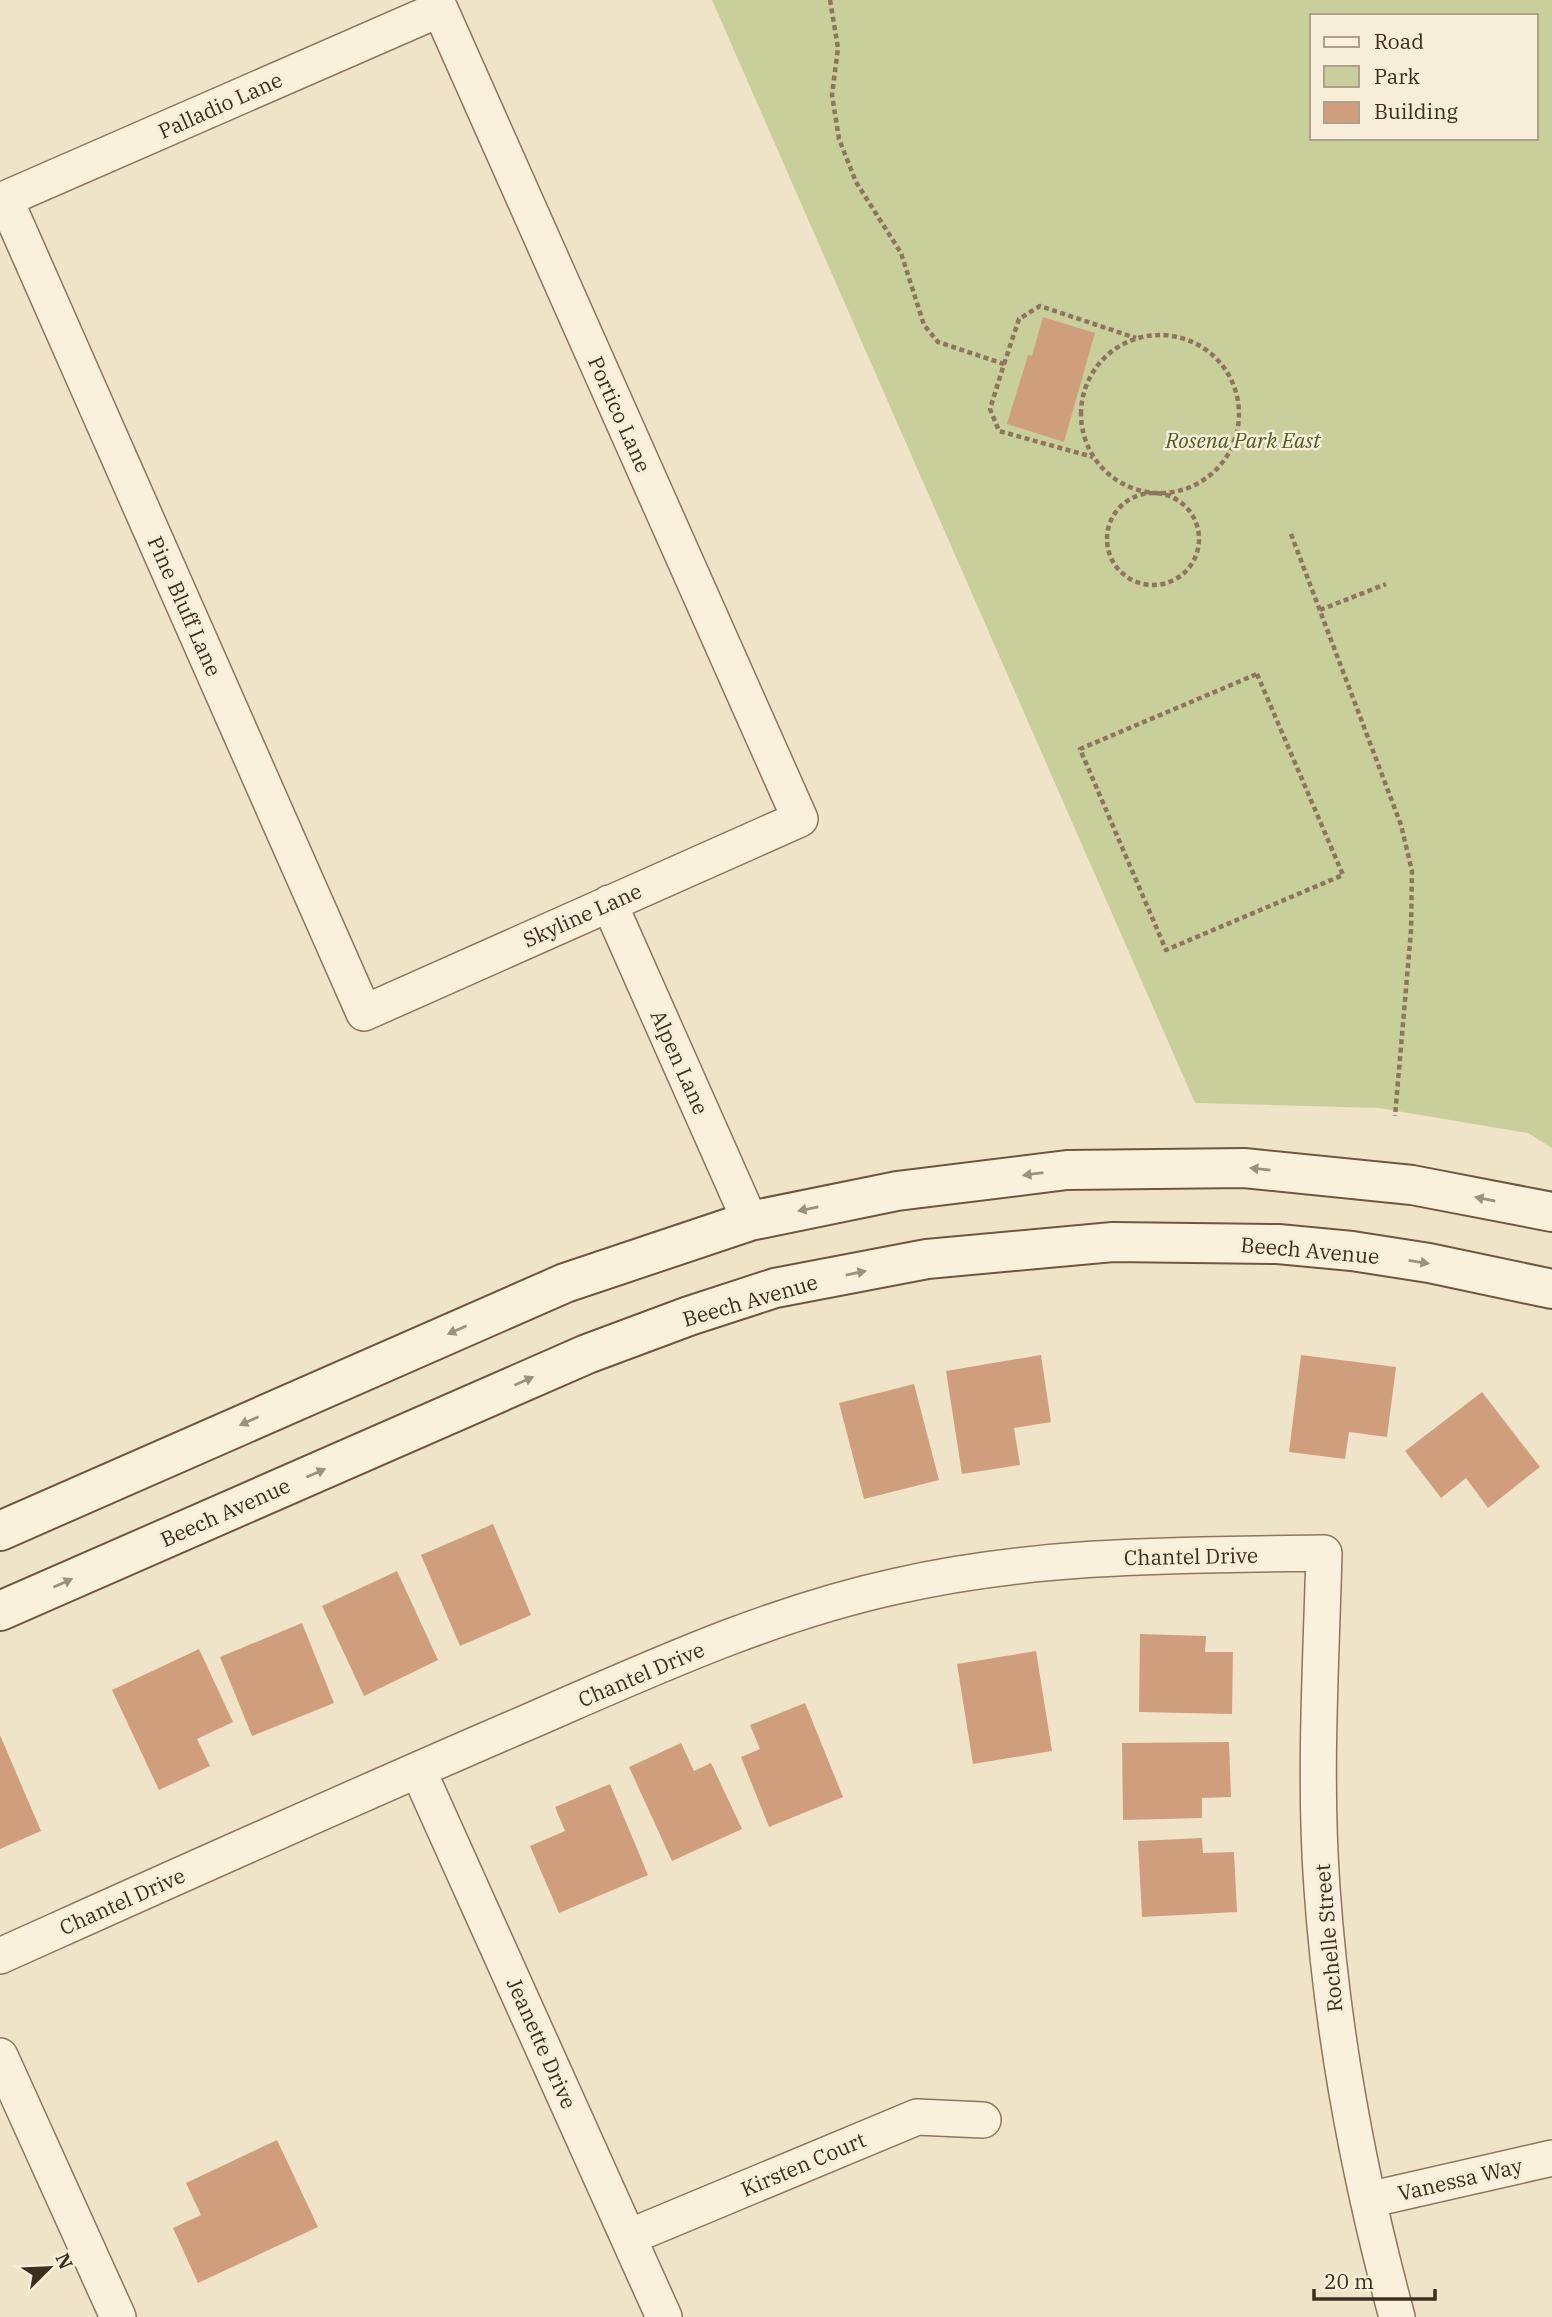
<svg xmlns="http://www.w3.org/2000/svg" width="1552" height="2317" viewBox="0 0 1552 2317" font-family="'IBM Plex Serif',serif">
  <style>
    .green { fill: #c9cf9b; fill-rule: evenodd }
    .building { fill: #cf9f7d }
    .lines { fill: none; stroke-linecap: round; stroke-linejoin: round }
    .street-casing { stroke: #8d765c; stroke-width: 38 }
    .secondary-casing { stroke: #6f573f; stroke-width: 42 }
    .path { stroke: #8d765c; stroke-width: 4.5; stroke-dasharray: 5 3.5; stroke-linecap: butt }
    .street { stroke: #faf1dc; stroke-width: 35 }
    .secondary { stroke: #faf1dc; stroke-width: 38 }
    .oneway { fill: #9c907e }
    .labels { text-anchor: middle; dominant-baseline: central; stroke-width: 5; stroke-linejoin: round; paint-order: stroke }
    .street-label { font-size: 21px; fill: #3d2e20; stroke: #f7eed8 }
    .park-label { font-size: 21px; font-style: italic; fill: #4d5a26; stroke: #f7eed8 }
  </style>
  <rect width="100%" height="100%" fill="#f0e4c8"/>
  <path class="green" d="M712,0H1552V1148L1528,1133L1379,1108L1195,1103ZM1312,16H1536V138H1312Z"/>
  <path class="building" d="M1043,317L1095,333L1064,442L1007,424L1028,355L1032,356Z
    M1041,1355L1051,1422L1014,1428L1020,1465L962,1474L946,1371Z
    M1301,1355L1396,1367L1387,1437L1349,1432L1345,1459L1289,1452Z
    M914,1384L939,1480L864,1499L839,1403Z
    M1482,1392L1540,1467L1488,1508L1466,1478L1441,1498L1405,1451Z
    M493,1524L531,1615L460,1646L421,1555Z
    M397,1571L438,1660L364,1696L322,1606Z
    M302,1623L334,1703L252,1736L220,1657Z
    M1140,1634L1206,1636L1205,1652H1233L1232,1714L1139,1712Z
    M199,1649L233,1722L197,1739L210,1766L159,1790L112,1690Z
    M1036,1651L1052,1751L973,1764L957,1664Z
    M805,1703L843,1797L769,1827L741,1757L760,1749L750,1725Z
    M0,1735L41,1831L0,1849Z
    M1229,1742L1231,1797L1202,1798V1818L1123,1820L1122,1743Z
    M681,1743L694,1771L711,1763L742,1829L672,1861L629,1767Z
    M610,1784L648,1875L559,1913L530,1846L565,1831L555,1807Z
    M1202,1838L1203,1853L1234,1852L1237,1912L1142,1917L1138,1841Z
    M277,2140L318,2227L198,2283L173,2228L201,2215L186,2183Z"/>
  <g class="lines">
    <g class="street-casing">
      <path id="street" d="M0,201L5,199L440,9L800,819L364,1013L5,199
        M609,903L750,1221
        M418,1770L664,2317
        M0,1956C176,1877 351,1798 528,1722C648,1670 768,1614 897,1586C1037,1554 1181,1555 1324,1553C1321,1665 1314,1777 1322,1888C1332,2033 1359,2177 1397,2317
        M0,2056L118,2317
        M1368,2200L1552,2158
        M629,2237L917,2117L983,2120"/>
    </g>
    <g class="secondary-casing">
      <path id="secondary" d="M0,1531L565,1283L750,1221L897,1191L1067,1170L1244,1168L1412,1185L1552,1212
        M0,1611L587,1354L689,1316L775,1288L927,1259L1113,1242L1278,1244L1352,1251L1429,1263L1552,1289"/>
    </g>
    <path class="path" d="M830,0L838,48L832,95L839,139L856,182L901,253L924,325L938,342L1004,364L990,409L999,431L1093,457
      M1081 414a79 79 0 1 1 158 0a79 79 0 1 1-158 0Z
      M1004,364L1019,319L1040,306L1136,338
      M1107 539a46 46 0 1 1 92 0a46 46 0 1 1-92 0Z
      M1291,534L1401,825L1412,871L1411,931L1395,1116
      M1320,610L1386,584
      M1257,674L1343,875L1166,950L1080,749Z"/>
    <use href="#street" class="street"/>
    <use href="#secondary" class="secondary"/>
  </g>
  <defs><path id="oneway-solid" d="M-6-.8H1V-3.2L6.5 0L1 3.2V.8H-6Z" transform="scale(1.75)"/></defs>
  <g class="oneway">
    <use href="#oneway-solid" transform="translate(1260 1169) rotate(-174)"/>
    <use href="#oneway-solid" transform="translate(1033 1174) rotate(173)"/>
    <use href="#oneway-solid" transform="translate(1485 1199) rotate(-169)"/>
    <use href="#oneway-solid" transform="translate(808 1209) rotate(169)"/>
    <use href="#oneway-solid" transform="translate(1419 1262) rotate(9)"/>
    <use href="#oneway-solid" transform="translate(856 1273) rotate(-11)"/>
    <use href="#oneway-solid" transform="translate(457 1330) rotate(156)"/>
    <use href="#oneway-solid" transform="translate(524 1381) rotate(-24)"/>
    <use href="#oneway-solid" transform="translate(249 1421) rotate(156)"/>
    <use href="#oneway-solid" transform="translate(316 1473) rotate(-24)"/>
    <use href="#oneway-solid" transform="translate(63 1583) rotate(-24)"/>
  </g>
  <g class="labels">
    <g class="street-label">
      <text transform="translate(220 105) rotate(-24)">Palladio Lane</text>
      <text transform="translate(620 414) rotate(66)">Portico Lane</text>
      <text transform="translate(185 606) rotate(66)">Pine Bluff Lane</text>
      <text transform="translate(582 915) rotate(-24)">Skyline Lane</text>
      <text transform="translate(680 1062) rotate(66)">Alpen Lane</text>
      <text transform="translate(1310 1250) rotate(5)">Beech Avenue</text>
      <text transform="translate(750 1300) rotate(-16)">Beech Avenue</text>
      <text transform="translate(225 1512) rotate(-24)">Beech Avenue</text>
      <text transform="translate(1191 1556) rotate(-1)">Chantel Drive</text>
      <text transform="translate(641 1674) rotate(-23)">Chantel Drive</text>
      <text transform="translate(122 1901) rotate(-24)">Chantel Drive</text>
      <text transform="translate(1328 1938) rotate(-95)">Rochelle Street</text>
      <text transform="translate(542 2043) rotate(66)">Jeanette Drive</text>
      <text transform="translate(803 2164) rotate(-23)">Kirsten Court</text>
      <text transform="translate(1460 2179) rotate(-13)">Vanessa Way</text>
    </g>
    <g class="park-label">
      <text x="1243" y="440">Rosena Park East</text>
    </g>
  </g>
  <rect x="1310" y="14" width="228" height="126" fill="#f7eed8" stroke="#ada18e" stroke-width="2"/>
  <rect x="1324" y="37" width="35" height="10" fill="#faf1dc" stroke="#ada18e" stroke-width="2"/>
  <text x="1374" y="49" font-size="21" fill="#3d2e20">Road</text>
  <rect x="1324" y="66" width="35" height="21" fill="#c9cf9b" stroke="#ada18e" stroke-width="2"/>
  <text x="1374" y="84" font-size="21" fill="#3d2e20">Park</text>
  <rect x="1324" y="102" width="35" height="21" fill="#cf9f7d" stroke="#ada18e" stroke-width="2"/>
  <text x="1374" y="119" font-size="21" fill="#3d2e20">Building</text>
  <g transform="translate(49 2268) rotate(66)" stroke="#f7eed8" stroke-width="5" paint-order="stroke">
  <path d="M0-5L12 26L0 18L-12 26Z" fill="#3d2e20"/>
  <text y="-10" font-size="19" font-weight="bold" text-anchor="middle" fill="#3d2e20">N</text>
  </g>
  <path d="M1314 2289v10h121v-10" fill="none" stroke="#3d2e20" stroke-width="3.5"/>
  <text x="1324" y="2289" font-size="21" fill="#3d2e20" stroke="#f7eed8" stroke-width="5" paint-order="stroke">20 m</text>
</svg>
